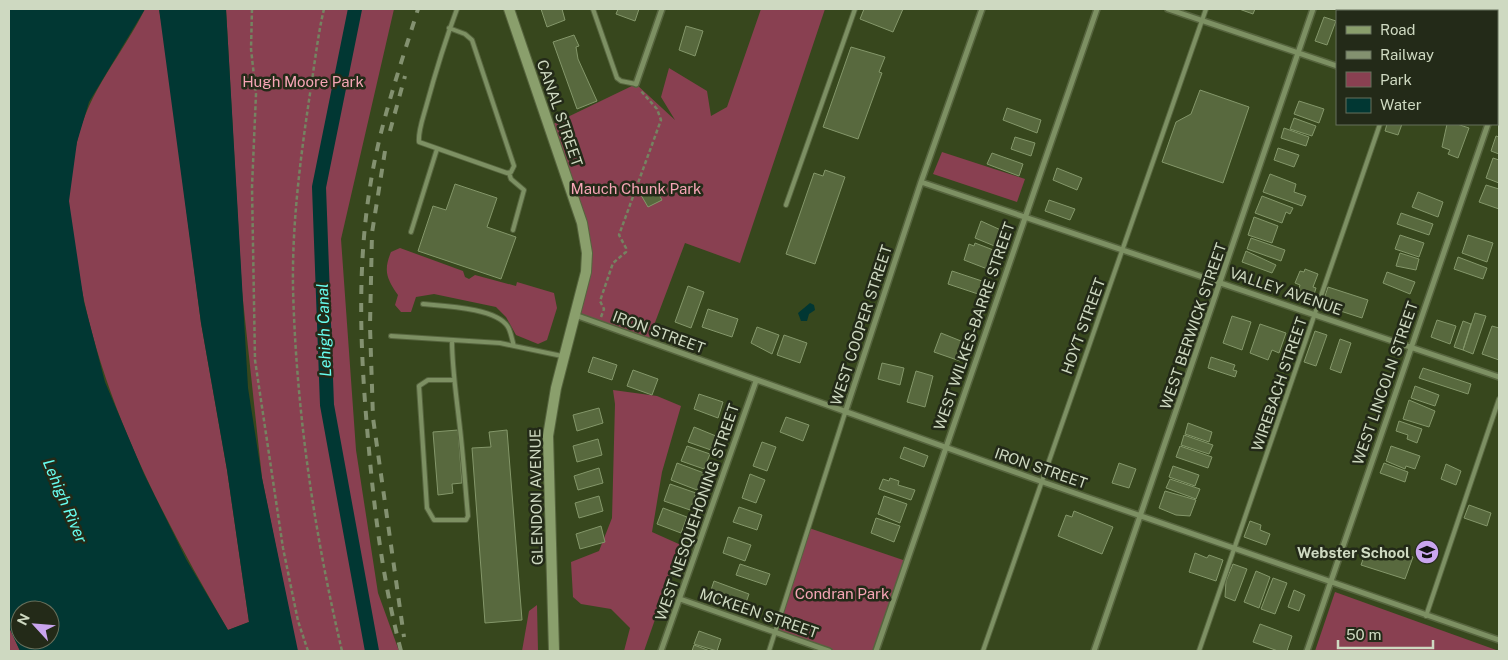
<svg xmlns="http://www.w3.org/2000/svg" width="1508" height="660" viewBox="0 0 1508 660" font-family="'Public Sans',sans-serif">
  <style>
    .green { fill: #894051 }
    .water { fill: #013733; fill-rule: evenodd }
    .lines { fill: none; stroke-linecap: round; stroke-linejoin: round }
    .canal { stroke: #013733; stroke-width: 14 }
    .building { fill: #58693e; stroke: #84976a }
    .lane-casing { stroke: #56643e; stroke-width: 6 }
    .street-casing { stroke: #56643e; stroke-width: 8 }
    .secondary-casing { stroke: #56643e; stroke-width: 12 }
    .path { stroke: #758361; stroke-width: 2.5; stroke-dasharray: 4 2.5; stroke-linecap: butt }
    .lane { stroke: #7d9063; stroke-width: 4 }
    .street { stroke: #7d9063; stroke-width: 5 }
    .secondary { stroke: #8a9f6c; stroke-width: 10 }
    .rail { stroke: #839170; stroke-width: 4; stroke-dasharray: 9 9; stroke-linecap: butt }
    .labels { text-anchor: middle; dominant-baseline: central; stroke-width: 5; stroke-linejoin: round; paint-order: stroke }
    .park-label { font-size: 15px; fill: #f5a5b5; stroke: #232a18 }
    .street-label { font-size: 15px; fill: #ced9c1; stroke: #232a18 }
    .poi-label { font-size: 15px; font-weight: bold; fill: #ced9c1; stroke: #232a18; text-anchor: end }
    .water-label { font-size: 16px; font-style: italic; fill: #67fdef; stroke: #232a18 }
  </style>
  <rect width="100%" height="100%" fill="#37471d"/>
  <path class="green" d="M145,9H159L164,36L201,323L227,470L249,622L228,630C162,516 100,400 78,269C75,248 69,224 69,202C68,184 73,160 77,142C88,91 123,54 145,9Z
    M226,9H394L341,239L356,450L378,593L399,651H297L262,478L242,291Z
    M761,9H825L740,263L685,243L648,341L575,315L584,281L585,236L549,126L636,84L675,120L661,97L669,68L707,91L711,116L727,107Z
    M942,152L1025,179L1017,202L933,174Z
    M400,248L463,271L465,277L469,279L475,275L516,286L517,282L554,293L557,308L547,340L538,344L516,335L506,317L496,307L434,294L416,297L411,312H401L395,305L398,295C387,279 383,271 391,252Z
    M613,390L657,396L681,406L662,472L652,532L681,545L644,651H624L630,628L611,609L581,604L573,597L571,562L599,551L612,518L615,404Z
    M809,528L906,561L876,651H829L776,633Z
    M1335,592L1499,651H1315Z
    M537,605L538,651H522L529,611Z
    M9,627L20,651H9Z"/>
  <path class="water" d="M9,9H145L89,102L77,142L69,201L84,302L105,382L144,474L186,559L228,630L249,622L227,470L201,323L159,9H226L248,388L262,478L298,651H20L9,627ZM20,610H50V640H20Z
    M810,303L814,305L815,310L809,314L807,321H801L798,313Z"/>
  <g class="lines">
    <path class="canal" d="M355,9L319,187L327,405L372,651"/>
  </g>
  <path class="building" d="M541,9H562L565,20L547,27Z
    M618,9H639L635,21L616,14Z
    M864,9H903L893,32L860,19Z
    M1239,9H1255L1253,14Z
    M1497,14L1499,15V35L1497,43Z
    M1324,17L1336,21L1327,45L1315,41Z
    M686,26L703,31L695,56L679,50Z
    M574,35L579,46L576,47L578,59L597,101L577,109L553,42Z
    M851,47L885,57L879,72L882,73L858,139L823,127Z
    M1200,90L1249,107L1223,183L1162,162L1176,122L1191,114Z
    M1299,101L1324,109L1319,123L1294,114Z
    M1007,108L1041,120L1037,133L1003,120Z
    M1294,118L1316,126L1312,136L1290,129Z
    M1387,124H1402L1398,135L1385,131Z
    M1447,124H1457L1469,128L1458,158L1448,154L1450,150L1442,147Z
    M1284,128L1309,137L1306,146L1281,138Z
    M1496,136L1499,137V154L1491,151Z
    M1015,137L1035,143L1031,156L1011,149Z
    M1278,148L1299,155L1294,167L1274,160Z
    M992,153L1023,164L1019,176L987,164Z
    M1493,158L1499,160V183L1486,178Z
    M1057,168L1082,178L1077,190L1053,180Z
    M825,170L845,177L815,264L786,254L814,173L823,176Z
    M1270,174L1296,184L1294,192L1306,196L1302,206L1263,192Z
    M455,184L497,198L487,227L516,237L501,279L418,251L433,206L446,210Z
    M1486,185L1499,189V209L1479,202Z
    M655,187L662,200L648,207L641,195Z
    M1418,192L1443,202L1438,217L1412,207Z
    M1262,196L1293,208L1290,214L1286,212L1282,223L1255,213Z
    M1049,200L1075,209L1070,220L1045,211Z
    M1401,213L1433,224L1429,235L1397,224Z
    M1254,217L1278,226L1272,243L1248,235Z
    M981,221L1003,231L997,247L975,238Z
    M1400,235L1424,243L1419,257L1395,249Z
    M1468,235L1493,243L1487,262L1462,253Z
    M1251,238L1285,250L1281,261L1247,249Z
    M975,243L996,251L990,270L964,260L969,244L974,246Z
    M1246,251L1276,265L1272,273L1242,262Z
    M1400,253L1419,259L1416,270L1396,266Z
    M1458,257L1487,268L1483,279L1454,269Z
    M1305,269L1318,274L1313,287L1316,288L1312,301L1297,296L1300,285L1295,283L1300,271L1304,272Z
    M952,271L985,282L981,295L948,284Z
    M1387,272L1415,282L1410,294L1383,283Z
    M688,286L704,292L691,328L675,322Z
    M1328,287L1368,300L1362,318L1322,305Z
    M708,309L738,319L732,337L702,327Z
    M1475,313L1486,316L1473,354L1463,350Z
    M1232,316L1251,322L1242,350L1223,343Z
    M1437,320L1456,326L1450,344L1431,337Z
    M1463,321L1471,324L1463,350L1454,347Z
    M1260,324L1286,333L1279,353L1272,350L1268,360L1250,353Z
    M1492,326L1499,328V360L1482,354Z
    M757,327L779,335L772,354L751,343Z
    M1315,331L1327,335L1316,366L1304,362Z
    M941,333L966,343L960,361L934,352Z
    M784,335L807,343L800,363L777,355Z
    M1340,339L1351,343L1341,373L1330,369Z
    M593,357L617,365L612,380L588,372Z
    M1211,357L1235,365L1233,370L1237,371L1235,377L1208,368Z
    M882,363L904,368L900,385L878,379Z
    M1423,368L1471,384L1468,394L1419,378Z
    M633,370L658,379L652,395L627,386Z
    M916,371L933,376L925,407L907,402Z
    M1415,386L1439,395L1435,406L1411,398Z
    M699,394L723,402L718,418L694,409Z
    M1409,400L1435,411L1429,427L1403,419Z
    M599,408L603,423L577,431L573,415Z
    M786,417L809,425L803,441L780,432Z
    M1399,421L1422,429L1417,443L1407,439L1408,435L1396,431Z
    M1188,423L1212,432L1209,442L1185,434Z
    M694,427L716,436L711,450L688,442Z
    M458,430L462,483L452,484L453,493L438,495L433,432Z
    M507,430L522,620L485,623L472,448L491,447L489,432Z
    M1184,435L1213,445L1209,454L1181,445Z
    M598,439L602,455L577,462L573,446Z
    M762,442L776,447L767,471L753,466Z
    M687,446L710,454L704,469L681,461Z
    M1180,446L1212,457L1208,468L1176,457Z
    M1391,446L1420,456L1415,469L1406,466L1405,469L1386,461Z
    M904,447L928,456L924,467L900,458Z
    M677,463L704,473L697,490L671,480Z
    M1119,463L1136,469L1129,488L1112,483Z
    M1384,463L1408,472L1405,482L1380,473Z
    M1446,464L1461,471L1456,485L1441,479Z
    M1173,466L1199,475L1195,486L1169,477Z
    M599,468L603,483L578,490L574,476Z
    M750,474L765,480L756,503L742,498Z
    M890,478L899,481L898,485L915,490L911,500L879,489L883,479L889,481Z
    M1170,479L1200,489L1196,499L1166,488Z
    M670,484L696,493L690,510L664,501Z
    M1165,491L1196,500L1190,516L1176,515L1159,508Z
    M599,496L603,511L579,518L575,503Z
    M884,496L907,504L900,523L878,514Z
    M1469,505L1491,513L1487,526L1464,518Z
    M739,507L762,515L757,530L733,522Z
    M663,508L687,517L681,533L657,524Z
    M1074,511L1113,527L1102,554L1058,536L1066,515L1072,517Z
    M876,518L900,526L894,542L871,533Z
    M1250,521L1261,525L1260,530L1270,534L1266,545L1244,537Z
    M601,526L605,542L580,549L576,534Z
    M728,537L751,545L745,561L723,553Z
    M1367,548L1379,553L1381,548L1407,558L1408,555L1413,557L1405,579L1361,565Z
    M1195,553L1207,558L1209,555L1223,560L1216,581L1189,572Z
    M740,564L770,574L766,585L736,575Z
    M1233,564L1247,569L1235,601L1225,597L1226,581Z
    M1256,571L1270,577L1259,608L1244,602Z
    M1273,578L1287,583L1275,614L1261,609Z
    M714,581L749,594L743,611L708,599Z
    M1294,590L1305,595L1299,611L1288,607Z
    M1260,624L1292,636L1287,651H1278L1253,642Z
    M699,631L721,639L717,651L694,644Z
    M694,645L710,651H692Z"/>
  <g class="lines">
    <g class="lane-casing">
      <path id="lane" d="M593,9L617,78L621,81L636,84
        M1418,11L1419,9
        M449,28L465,34L472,40L514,166L511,172L507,173L419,142C418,131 423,118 426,107C435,74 445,41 457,9
        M509,173L511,179L524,190L513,230
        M786,205L855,9
        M411,232L437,149
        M423,304C444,306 497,308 508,327C511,332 512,340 514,346
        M391,336L500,343L562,356
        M452,340C452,367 456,393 459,420C463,452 465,484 468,516L466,520H434L427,508L419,386L428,380H454
        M1426,616L1499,399
        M769,651L845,413
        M983,651L1206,9
        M1199,651L1380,124"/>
    </g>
    <g class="street-casing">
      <path id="street" d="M1168,9L1337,66
        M636,84L662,9
        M1497,99L1499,92
        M1497,118L1499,119
        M921,182L1499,377
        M575,315L1040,481L1499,640
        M845,413L921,182L982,9
        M680,599L829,651
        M661,651L756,381
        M876,651L1097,9
        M1094,651L1313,9
        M1307,651L1488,124"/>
    </g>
    <g class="secondary-casing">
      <path id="secondary" d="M509,9L582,223L587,253L586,272L556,388L548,436L554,651"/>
    </g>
    <path class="path" d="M252,9L251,49L256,94L252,187L255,360L283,548L298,621L308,651
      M324,9C318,34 315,61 311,87C301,153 292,221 293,287C296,410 314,532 342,651
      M601,317L604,309L600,301L613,263L626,252V248L619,235L661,120L657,109L641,91"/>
    <use href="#lane" class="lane"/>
    <use href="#street" class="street"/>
    <use href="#secondary" class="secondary"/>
    <path class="rail" d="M390,131L405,76
      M385,151L372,233L370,326L373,418L404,637
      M401,651C384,586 375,518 369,450C361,363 356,275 370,187C379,127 400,67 418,9"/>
  </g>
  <defs>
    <g id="school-disc" transform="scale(1.25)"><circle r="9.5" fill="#c9a5ee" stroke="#232a18"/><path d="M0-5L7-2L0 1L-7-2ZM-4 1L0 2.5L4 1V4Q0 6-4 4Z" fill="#111"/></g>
  </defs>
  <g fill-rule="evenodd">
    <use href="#school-disc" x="1427" y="552"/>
  </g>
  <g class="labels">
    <g class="park-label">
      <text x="303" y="81">Hugh Moore Park</text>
      <text x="636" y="188">Mauch Chunk Park</text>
      <text x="842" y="593">Condran Park</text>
    </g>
    <g class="street-label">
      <text transform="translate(560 113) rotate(71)">CANAL STREET</text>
      <text transform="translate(1286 291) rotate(19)">VALLEY AVENUE</text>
      <text transform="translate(861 325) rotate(-72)">WEST COOPER STREET</text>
      <text transform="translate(974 326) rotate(-71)">WEST WILKES-BARRE STREET</text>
      <text transform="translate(1083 326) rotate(-70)">HOYT STREET</text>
      <text transform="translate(1193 326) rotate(-71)">WEST BERWICK STREET</text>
      <text transform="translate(659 332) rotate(20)">IRON STREET</text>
      <text transform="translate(1385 383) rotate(-71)">WEST LINCOLN STREET</text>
      <text transform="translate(1279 384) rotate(-71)">WIREBACH STREET</text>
      <text transform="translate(1041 468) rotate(19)">IRON STREET</text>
      <text transform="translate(536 497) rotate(-91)">GLENDON AVENUE</text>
      <text transform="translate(697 512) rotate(-71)">WEST NESQUEHONING STREET</text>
      <text transform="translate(759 613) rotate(19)">MCKEEN STREET</text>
    </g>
    <g class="poi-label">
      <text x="1410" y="552">Webster School</text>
    </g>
    <g class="water-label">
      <text transform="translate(324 330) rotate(-92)">Lehigh Canal</text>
      <text transform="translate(65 501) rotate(67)">Lehigh River</text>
    </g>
  </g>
  <rect width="1508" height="660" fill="none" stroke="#ced9c1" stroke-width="20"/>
  <rect x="1336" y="10" width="162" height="115" fill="#232a18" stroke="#67705c"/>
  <rect x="1346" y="26" width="25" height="8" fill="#8a9f6c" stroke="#67705c"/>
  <text x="1380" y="35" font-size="15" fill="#ced9c1">Road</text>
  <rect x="1346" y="51" width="25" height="8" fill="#839170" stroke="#67705c"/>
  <text x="1380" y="60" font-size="15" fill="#ced9c1">Railway</text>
  <rect x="1346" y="72" width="25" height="15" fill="#894051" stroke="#67705c"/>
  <text x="1380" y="85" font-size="15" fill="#ced9c1">Park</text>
  <rect x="1346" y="98" width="25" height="15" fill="#013733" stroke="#67705c"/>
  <text x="1380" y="110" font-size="15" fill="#ced9c1">Water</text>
  <g transform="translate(35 625) rotate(296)"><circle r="24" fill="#232a18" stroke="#67705c"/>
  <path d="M0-4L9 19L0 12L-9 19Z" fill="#c9a5ee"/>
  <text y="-8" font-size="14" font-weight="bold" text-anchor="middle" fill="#ced9c1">N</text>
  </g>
  <path d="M1338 640v8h95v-8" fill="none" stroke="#ced9c1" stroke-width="2.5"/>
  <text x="1346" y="640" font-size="15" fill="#ced9c1" stroke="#232a18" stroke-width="4" paint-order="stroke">50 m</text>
</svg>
